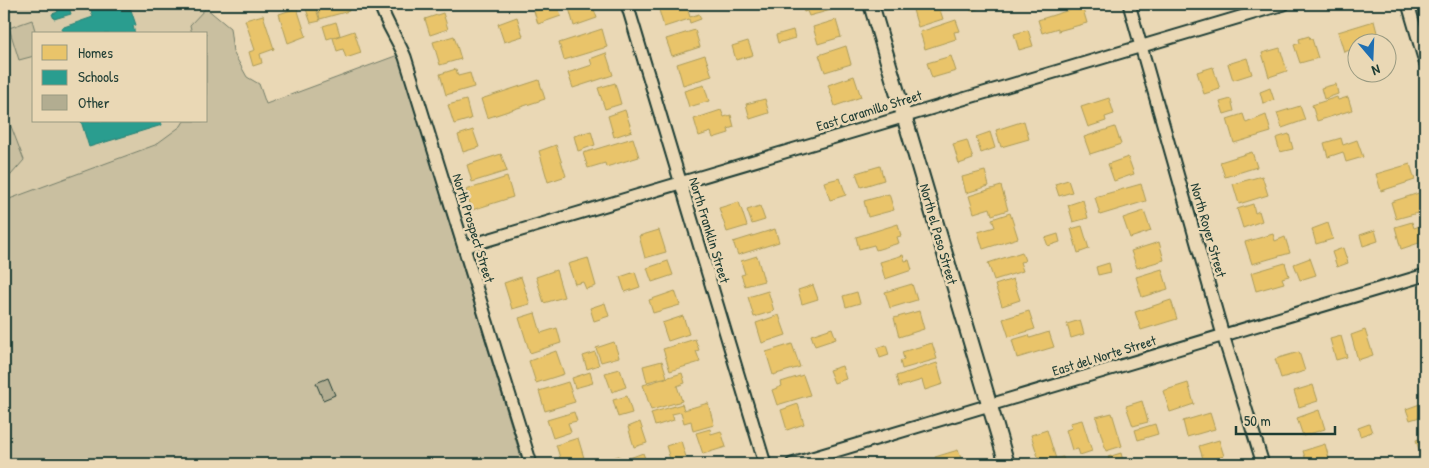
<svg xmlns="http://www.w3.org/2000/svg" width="1429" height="468" viewBox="0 0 1429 468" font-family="'Patrick Hand',sans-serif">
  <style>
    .built { fill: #d9cbaa; fill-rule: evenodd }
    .green { fill: #c9bfa0; stroke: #747e6a }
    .homes { fill: #e9c46a; stroke: #ac9c5a }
    .schools { fill: #2a9d8f; stroke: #278074 }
    .building { fill: #b2ad91; stroke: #1f3d34 }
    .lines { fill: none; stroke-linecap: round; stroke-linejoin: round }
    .minor-casing { stroke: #1f3d34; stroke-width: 15 }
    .tertiary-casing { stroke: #1f3d34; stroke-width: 18 }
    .minor { stroke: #ead8b5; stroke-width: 11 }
    .tertiary { stroke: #ead8b5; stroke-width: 14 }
    .labels { text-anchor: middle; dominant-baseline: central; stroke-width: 5; stroke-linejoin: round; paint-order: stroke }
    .street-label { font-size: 14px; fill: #1f3d34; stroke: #ead8b5 }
  </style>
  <rect width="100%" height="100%" fill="#ead8b5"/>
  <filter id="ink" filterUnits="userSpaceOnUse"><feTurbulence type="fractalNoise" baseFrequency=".02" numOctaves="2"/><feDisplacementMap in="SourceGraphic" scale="10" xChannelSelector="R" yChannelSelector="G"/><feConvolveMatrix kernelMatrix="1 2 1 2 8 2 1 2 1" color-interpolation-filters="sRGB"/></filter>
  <g filter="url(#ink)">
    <path class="built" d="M4,4H222L207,8L240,113L4,201V183L24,160L4,108ZM34,34H206V121H34Z"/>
    <path class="green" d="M206,8L230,28L233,52L247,77L259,84L266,104L398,55L523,464H4V201L155,145L181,126L184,121H206V34H192L190,25Z
      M32,20L36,34H34V56L19,60L9,28Z
      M4,108L24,160L4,183Z"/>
    <path class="homes" d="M323,4H347L349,11L320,19L318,10L324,8Z
      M557,4L561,16L538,24L534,11Z
      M583,4H592L597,18L574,26L569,8Z
      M679,4H686L690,17L699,14L701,19L690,23L689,19L664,27L659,10Z
      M801,4H829L831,10L809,16L807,11L804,12Z
      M933,4H938L943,19L918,27L913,10Z
      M969,4H982L983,7L971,11Z
      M315,6L320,21L311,23L306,9Z
      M1082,6L1087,23L1058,31V28L1042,33L1038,20Z
      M297,8L306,36L288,43L279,14Z
      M443,13L448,29L430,35L425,19Z
      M263,15L274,49L260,54L262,63L253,66L249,52L255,50L245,20Z
      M517,17L523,36L504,42L498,24Z
      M836,20L841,37L818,44L813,27Z
      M956,20L960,31L954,32L956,39L925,49L920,32Z
      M1374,21L1379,40L1373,42H1356V48L1344,52L1338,32Z
      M336,22L340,35L327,39L323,26Z
      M602,29L607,47L564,60L559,43Z
      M695,30L700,47L672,56L666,39Z
      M793,30L795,38L778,43L776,35Z
      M1028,30L1033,46L1019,50L1014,34Z
      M354,31L361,53L346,58L343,49L337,51L333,38Z
      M454,36L461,59L440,65L433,42Z
      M1309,36L1310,39H1312L1318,58L1300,63L1294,45L1300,43L1299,39Z
      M748,41L753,55L736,60L732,46Z
      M846,46L851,64L825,72L819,55Z
      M1280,48L1287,71L1269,77L1262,53Z
      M606,53L613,75L573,88L568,73L592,65L590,59Z
      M705,55L712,76L683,85L677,64Z
      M951,56L956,71L932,78L927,63Z
      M1247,58L1252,74L1233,80L1228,64Z
      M1213,67L1220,89L1204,94L1197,72Z
      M456,69L458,76L470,73L474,87L446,95L440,74Z
      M854,76L861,97L835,106L828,85Z
      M539,80L545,99L487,118L481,99Z
      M615,83L621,104L605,109L598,88Z
      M1336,84L1338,94L1324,99L1321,88Z
      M704,85L709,101L689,107L684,91Z
      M1270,88L1274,100L1263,103L1260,92Z
      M1337,97L1338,100L1348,97L1352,110L1317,121L1312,105Z
      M1109,98L1114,114L1105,117L1106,121L1088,127L1081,107Z
      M765,99L769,113L750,119L746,104Z
      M1231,99L1234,111L1224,114L1220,102Z
      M466,100L471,119L454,124L448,105Z
      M1300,106L1305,120L1282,128L1277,113Z
      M625,110L632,131L614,137L608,116Z
      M721,110L724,117L731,115L734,127L728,129L729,133L713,138L711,132L699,136L694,119Z
      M1243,114L1246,123L1266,115L1271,132L1234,143L1227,119Z
      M1024,121L1029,139L1001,147L996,130Z
      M1115,127L1121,144L1090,154L1084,137Z
      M473,130L479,147L463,152L458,135Z
      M591,131L595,145L578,151L574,136Z
      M990,132L995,148L981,153L976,137Z
      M1289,134L1293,149L1280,152L1276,138Z
      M633,138L639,157L606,167L605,163L588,168L583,153Z
      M1341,138L1343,145L1357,140L1363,157L1346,162L1343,152L1328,157L1324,143Z
      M967,140L973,159L959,164L953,144Z
      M556,145L566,176L548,182L539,151Z
      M1252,152L1257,167L1225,177L1220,162Z
      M501,154L507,171L472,182L467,165Z
      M1128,157L1134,174L1114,181L1108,164Z
      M1410,164L1415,180L1381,191L1376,174Z
      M880,166L884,180L861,187L856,173Z
      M985,171L989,186L966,193L962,177Z
      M1262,176L1268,195L1239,204L1233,184Z
      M507,177L513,197L472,210L466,190Z
      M840,178L846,195L830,200L824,182Z
      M1068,180L1072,192L1059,196L1055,184Z
      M1141,184L1146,201L1100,215L1095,197Z
      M1001,186L1008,210L992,215L990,208L974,213L969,196Z
      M1422,192L1425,202V211L1396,219L1391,202Z
      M889,194L894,210L868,217L864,201Z
      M1083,200L1088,218L1073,222L1068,205Z
      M739,202L747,226L727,232L719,208Z
      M1253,204L1255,213L1259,211L1262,221L1243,228L1237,209Z
      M760,206L765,220L752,224L747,210Z
      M1144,211L1151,231L1130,238L1123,218Z
      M1010,213L1018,238L983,249L978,232L995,227L992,219Z
      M1412,222L1414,228L1425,224V241L1401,249L1395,227Z
      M1328,223L1333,239L1316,244L1312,229Z
      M898,224L901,236L897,237L899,243L876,250L874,245L859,249L856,237Z
      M1082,226L1089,249L1078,253L1071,229Z
      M775,229L779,242L738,255L733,242Z
      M659,230L666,252L645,258L639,236Z
      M1375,230L1378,241L1363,246L1360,235Z
      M1058,234L1060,242L1048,246L1045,238Z
      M1273,234L1275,241L1285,237L1290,253L1252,264L1245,242Z
      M1159,242L1164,260L1137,268L1131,251Z
      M1343,248L1348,263L1337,267L1332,252Z
      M1022,252L1025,261L1020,262L1023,271L994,280L988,263Z
      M903,255L905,261L909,260L912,270L885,279L880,262Z
      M757,256L764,281L745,286L741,275L745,274L741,261Z
      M588,258L596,286L586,289L583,282L575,284L568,264Z
      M1310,258L1316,275L1300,280L1294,264Z
      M668,261L673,275L652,282L647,268Z
      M1109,263L1111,272L1098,275L1096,267Z
      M1285,263L1289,276L1282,278L1284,283L1256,291L1251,273Z
      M1162,269L1168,289L1142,297L1136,277Z
      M556,270L564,297L544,303L536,277Z
      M635,272L640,287L625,292L620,277Z
      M521,277L530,304L512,309L504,283Z
      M1013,279L1020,300L1002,306L995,285Z
      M912,284L917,300L890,308L885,292Z
      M813,285L818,299L802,304L798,290Z
      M675,291L680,305L653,313L649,300Z
      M768,291L774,311L754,317L748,297Z
      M857,292L860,303L846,307L843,296Z
      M1171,300L1177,319L1141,330L1135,312Z
      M605,303L609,316L594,321L590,308Z
      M919,311L924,329L899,337L894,318Z
      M1029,311L1035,329L1009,337L1003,319Z
      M535,313L541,333L557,328L561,343L530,353L519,318Z
      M779,315L786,335L762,343L756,323Z
      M683,316L689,334L668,341L662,323Z
      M1080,320L1084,334L1071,338L1067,324Z
      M832,328L836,339L815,346L811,335Z
      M1365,330L1373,355L1358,360L1351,335Z
      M1049,332L1054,347L1017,358L1012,340L1029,335L1030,338Z
      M1341,336L1347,357L1336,360L1330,339Z
      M695,339L699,350L696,351L700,362L670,371L663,349Z
      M614,342L619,357L601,362L596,348Z
      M932,343L937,359L902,369L900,361L904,359L902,352Z
      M792,344L800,367L773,375L766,352Z
      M886,345L889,355L880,358L877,348Z
      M556,351L564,374L536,383L529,361Z
      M595,352L599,365L587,369L583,356Z
      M1299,352L1305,371L1281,378L1275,359Z
      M662,361L667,377L647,382L643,366Z
      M937,363L943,384L925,390L922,380L899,387L896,376Z
      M842,366L846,379L834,383L829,370Z
      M620,369L626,387L612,392L605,373Z
      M590,372L593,383L575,388L572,378Z
      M682,373L685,383L677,386L682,401L651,410L643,385Z
      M803,375L810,395L777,405L772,390L782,386L781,382Z
      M568,382L575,402L545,411L539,391Z
      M1188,383L1194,404L1170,412L1163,391Z
      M1313,385L1318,401L1299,407L1294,391Z
      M627,396L632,413L618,417L613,400Z
      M1142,401L1148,422L1133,426L1126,406Z
      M708,403L714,425L693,431L691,421L684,423L681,412L672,414L674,420L655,426L651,413L682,404L684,410Z
      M798,404L804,424L787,430L781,410Z
      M1420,404L1423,416L1410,420L1406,409Z
      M1319,410L1325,429L1303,436L1297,418Z
      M574,412L577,421L568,423L571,432L553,438L547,420Z
      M1112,413L1122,446L1106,451L1096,417Z
      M1210,413L1215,429L1187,437L1183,421Z
      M1082,420L1092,451L1080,455L1078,449L1072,450L1066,430L1072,428L1070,423Z
      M640,422L647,443L634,447L628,427Z
      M1155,424L1158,434L1138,440L1135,430Z
      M1369,424L1372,432L1360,436L1358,428Z
      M710,429L711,434L721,431L726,447L703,454L696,433Z
      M1047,430L1056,459L1040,463L1031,435Z
      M1425,437V454L1421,456L1416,440Z
      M578,438L584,458L562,464L556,445Z
      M1219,440L1224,456L1204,462L1199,446Z
      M681,441L686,457L671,462L666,446Z
      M1325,444L1330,462L1321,464H1307L1303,451Z
      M958,450L963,464H937L935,457Z
      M643,453L647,464H629L627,459Z
      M1121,453L1123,461L1110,464L1108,457Z
      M619,456L622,464H609L608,459Z
      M1063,457L1065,464H1052L1051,460Z"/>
    <path class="schools" d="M68,4L71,14L54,19L52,14L58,12L56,8Z
      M89,4H129L136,25L133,26L135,34H63L61,28L93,17Z
      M81,121H161L162,125L89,147Z"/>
    <path class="building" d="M328,378L335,395L323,400L316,383Z"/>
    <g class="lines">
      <g class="minor-casing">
        <path id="minor" d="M380,4C386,24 397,38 405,57L531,464
          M627,4L765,464
          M1129,4L1223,335L1263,464
          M1408,4L1425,62
          M464,247L1284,4
          M792,464L1425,275"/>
      </g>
      <g class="tertiary-casing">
        <path id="tertiary" d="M871,4L1007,464"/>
      </g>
      <use href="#minor" class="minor"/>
      <use href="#tertiary" class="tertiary"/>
    </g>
  </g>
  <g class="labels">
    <g class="street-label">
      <text transform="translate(869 110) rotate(-17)">East Caramillo Street</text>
      <text transform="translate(474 228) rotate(73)">North Prospect Street</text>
      <text transform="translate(710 230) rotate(73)">North Franklin Street</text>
      <text transform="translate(1209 230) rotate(74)">North Royer Street</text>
      <text transform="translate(939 234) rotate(74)">North el Paso Street</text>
      <text transform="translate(1104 355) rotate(-17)">East del Norte Street</text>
    </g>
  </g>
  <rect width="1429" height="468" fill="none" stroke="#ead8b5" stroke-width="20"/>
  <rect x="10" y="10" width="1409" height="448" fill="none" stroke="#1f3d34" stroke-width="2" filter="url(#ink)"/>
  <rect x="32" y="32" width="175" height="90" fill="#ead8b5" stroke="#999a81"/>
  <rect x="42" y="45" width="25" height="15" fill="#e9c46a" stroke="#999a81"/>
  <text x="78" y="58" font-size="15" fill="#1f3d34">Homes</text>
  <rect x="42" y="70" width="25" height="15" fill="#2a9d8f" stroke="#999a81"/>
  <text x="78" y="82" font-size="15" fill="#1f3d34">Schools</text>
  <rect x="42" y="95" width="25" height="15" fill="#b2ad91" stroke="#999a81"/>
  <text x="78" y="108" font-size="15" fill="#1f3d34">Other</text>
  <g transform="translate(1372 58) rotate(161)"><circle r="24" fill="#ead8b5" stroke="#999a81"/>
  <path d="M0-4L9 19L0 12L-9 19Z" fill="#1f6fb2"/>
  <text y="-8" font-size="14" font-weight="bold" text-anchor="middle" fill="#1f3d34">N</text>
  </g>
  <path d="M1236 426v8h99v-8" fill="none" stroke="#1f3d34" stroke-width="2.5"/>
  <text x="1244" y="426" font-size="15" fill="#1f3d34" stroke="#ead8b5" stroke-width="4" paint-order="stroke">50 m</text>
</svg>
